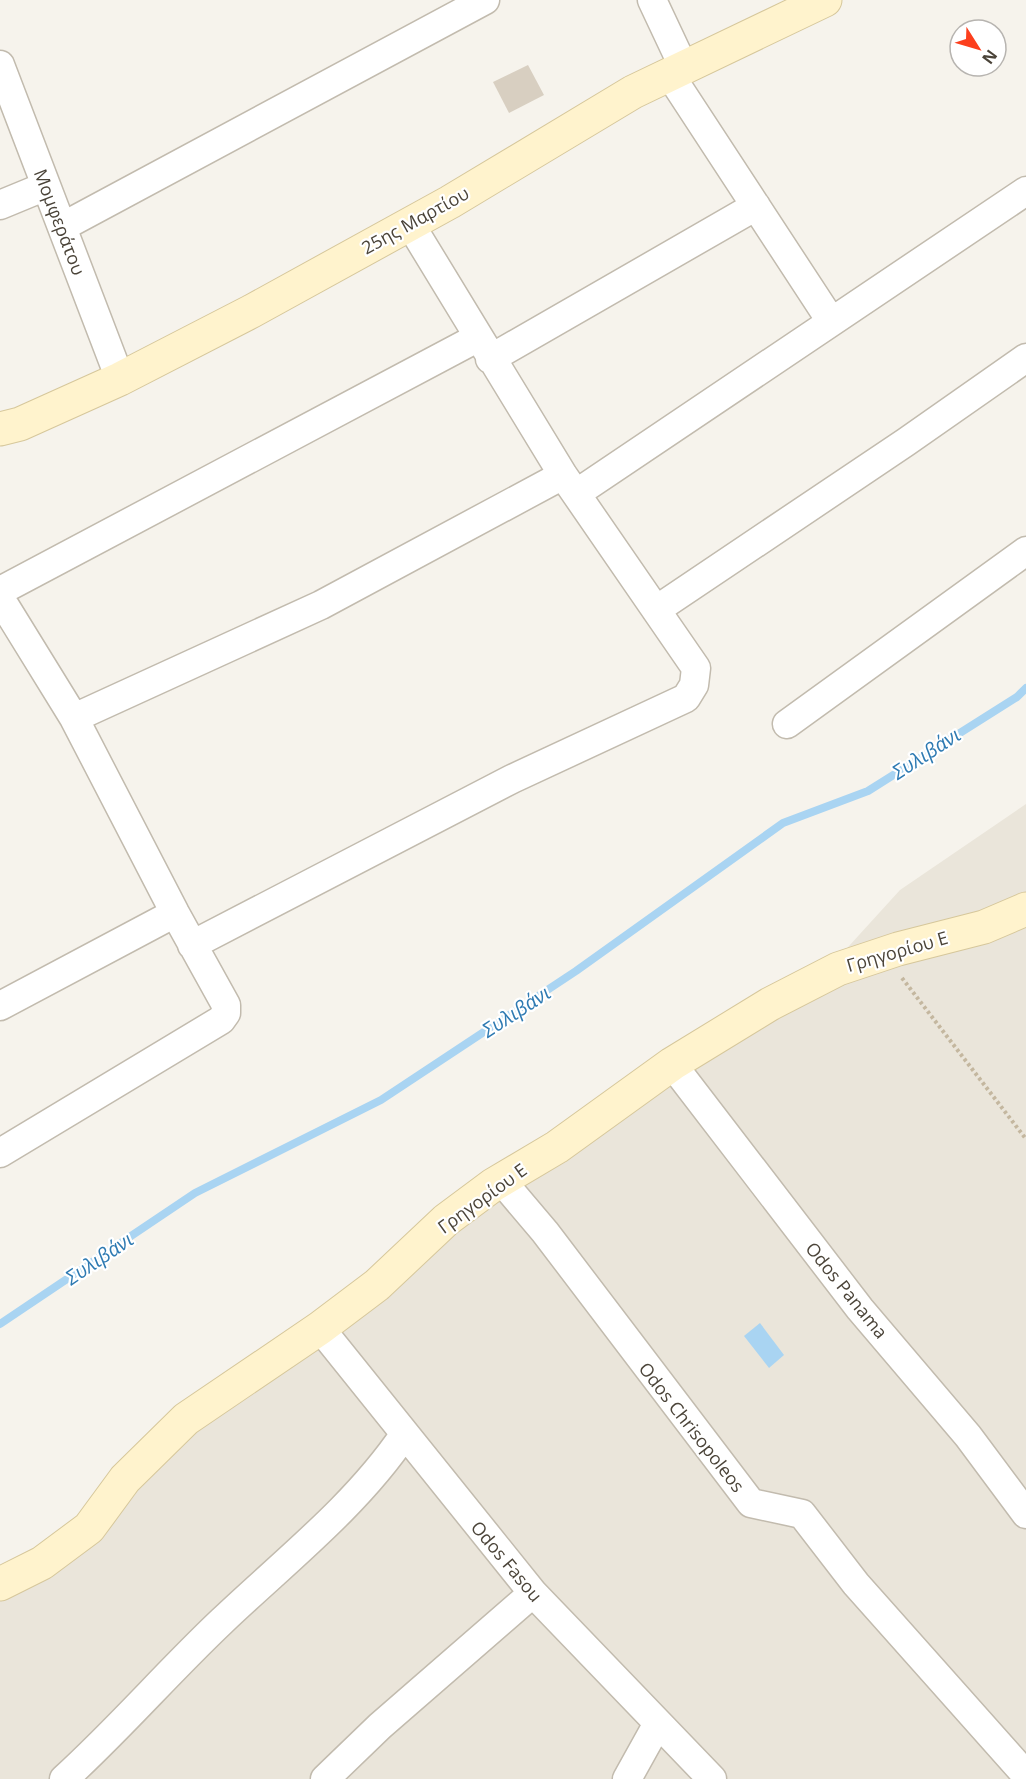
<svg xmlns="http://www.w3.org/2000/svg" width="1026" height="1779" viewBox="0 0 1026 1779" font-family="'Open Sans',sans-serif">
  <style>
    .residential { fill: #eae5da }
    .water { fill: #a9d4f2 }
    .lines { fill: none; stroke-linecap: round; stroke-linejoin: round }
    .stream { stroke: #a9d4f2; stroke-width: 8 }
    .building { fill: #d8cfc1 }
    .street-casing { stroke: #c2bbae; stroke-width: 31 }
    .secondary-casing { stroke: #d6c79b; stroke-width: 35 }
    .path { stroke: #c4b79f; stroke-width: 4; stroke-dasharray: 3 3; stroke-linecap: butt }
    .street { stroke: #fff; stroke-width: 28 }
    .secondary { stroke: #fff3cd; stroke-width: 33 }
    .labels { text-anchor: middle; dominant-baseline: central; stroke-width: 4.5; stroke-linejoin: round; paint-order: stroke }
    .street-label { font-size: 18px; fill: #4b4439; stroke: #fff }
    .water-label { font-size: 20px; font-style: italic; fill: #2e7ab2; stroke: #fff }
  </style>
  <rect width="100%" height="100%" fill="#f6f3ec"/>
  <path class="residential" d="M1026,804V1779H0V1568L72,1529L124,1463L839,957L900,890Z"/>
  <path class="water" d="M760,1323L784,1355L769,1368L744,1336Z"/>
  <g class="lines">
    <path class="stream" d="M0,1324L195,1193L381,1100L576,971L783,823L868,791L1017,697L1026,688"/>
  </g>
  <path class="building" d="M528,65L544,95L509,113L493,82Z"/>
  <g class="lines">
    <g class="street-casing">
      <path id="street" d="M652,0L684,68
        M0,65L120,379
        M670,75L831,321
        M0,205L46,186
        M62,227L485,0
        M490,359L756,206
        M577,493L1026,191
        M0,591L477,338
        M0,598L74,718L175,913L226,1005V1013L221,1020L0,1153
        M656,610L906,442L1026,358
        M74,718L321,605L563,475
        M787,724L1026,551
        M192,945L512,779L686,698L694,685L696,668L563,475L410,224
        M0,1006L175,913
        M672,1064L860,1309L968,1436L1026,1514
        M501,1180L545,1232L751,1503L802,1514L856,1584L1026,1775
        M320,1328L533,1593L712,1779
        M64,1779C119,1729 168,1672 222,1621C284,1562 356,1506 404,1435
        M325,1779L380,1726L533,1593
        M627,1779L657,1725"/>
    </g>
    <g class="secondary-casing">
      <path id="secondary" d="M0,429L20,424L120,379L252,311L450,202L633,92L825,0
        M0,1584L42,1563L89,1528L125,1479L186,1419L320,1328L377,1285L446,1220L493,1185L557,1147L672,1064L770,1004L838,969L898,949L984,927L1026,909"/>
    </g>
    <path class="path" d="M902,978L1026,1139"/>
    <use href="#street" class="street"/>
    <use href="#secondary" class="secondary"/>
  </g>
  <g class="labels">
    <g class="street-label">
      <text transform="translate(415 220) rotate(-29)">25ης Μαρτίου</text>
      <text transform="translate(60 222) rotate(69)">Μομφεράτου</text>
      <text transform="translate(897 951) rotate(-16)">Γρηγορίου Ε</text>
      <text transform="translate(482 1198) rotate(-36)">Γρηγορίου Ε</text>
      <text transform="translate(847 1290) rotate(51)">Odos Panama</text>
      <text transform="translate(692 1427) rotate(52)">Odos Chrisopoleos</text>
      <text transform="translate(507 1561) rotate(50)">Odos Fasou</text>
    </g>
    <g class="water-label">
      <text transform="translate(926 753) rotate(-33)">Συλιβάνι</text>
      <text transform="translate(516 1011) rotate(-33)">Συλιβάνι</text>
      <text transform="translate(99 1258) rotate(-34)">Συλιβάνι</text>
    </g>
  </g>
  <g transform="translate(978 48) rotate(127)"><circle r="28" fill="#ffffff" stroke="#b7b4b0" stroke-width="1.5"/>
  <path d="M0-4.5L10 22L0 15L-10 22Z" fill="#fc3f1d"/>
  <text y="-9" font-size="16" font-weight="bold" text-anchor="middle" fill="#4b4439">N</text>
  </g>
</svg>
